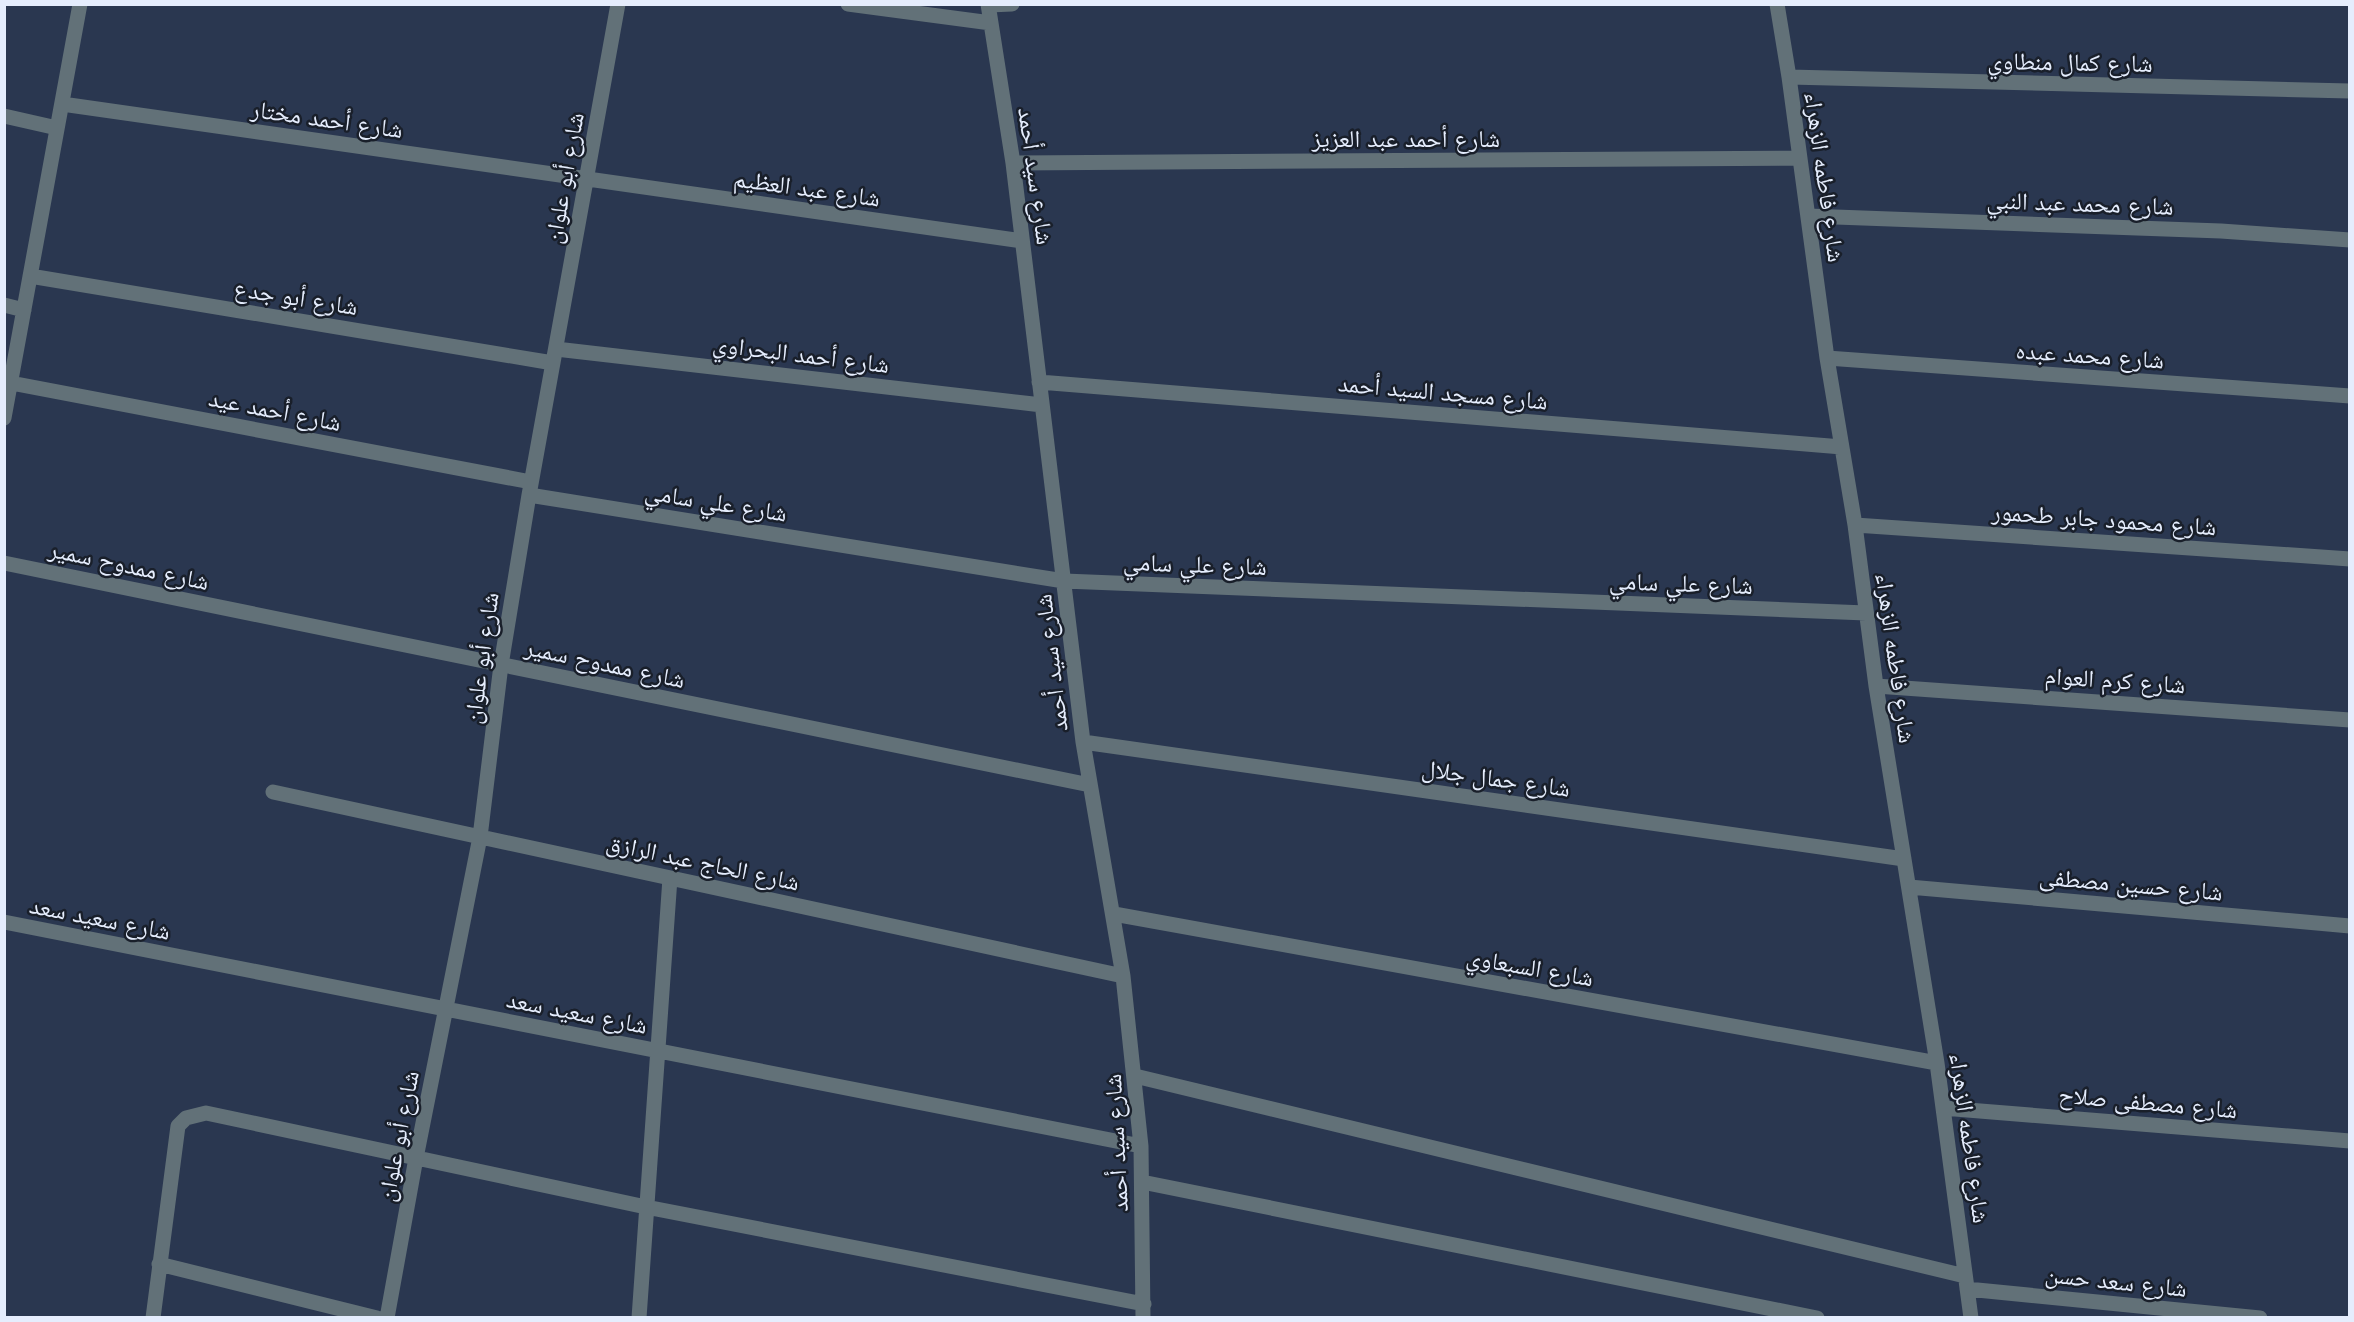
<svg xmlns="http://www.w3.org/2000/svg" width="2354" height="1322" viewBox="0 0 2354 1322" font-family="Jost,'Noto Naskh Arabic',sans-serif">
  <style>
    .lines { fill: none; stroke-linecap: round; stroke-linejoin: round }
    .street { stroke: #627178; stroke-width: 15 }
    .labels { text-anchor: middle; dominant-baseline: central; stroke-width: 5; stroke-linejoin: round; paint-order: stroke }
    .street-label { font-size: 24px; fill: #e5edfd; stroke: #191f2a }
  </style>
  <rect width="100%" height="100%" fill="#2a3750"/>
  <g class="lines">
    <path class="street" d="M848,4L991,23
      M988,4L1013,163L1083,742L1123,976L1141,1146L1143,1318
      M1777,4L1789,77L1827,358L1855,525L1876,686L1937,1063L1971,1318
      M989,5L1012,4
      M1789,77L2350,91
      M62,104L1022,241
      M4,116L57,128
      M1013,163L1800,158
      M1808,216L2221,231L2350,240
      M30,276L553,363
      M4,305L24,310
      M556,349L1042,405
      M1827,358L2350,396
      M1039,382L1842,447
      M11,383L531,482
      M4,418L80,4
      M529,495L1064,581L1866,613
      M1855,525L2350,559
      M4,563L1090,785
      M1876,686L2350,720
      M1083,742L1904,859
      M273,792L1123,976
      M1909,887L2350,926
      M1114,914L1937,1063
      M4,922L1141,1146
      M1135,1076L1965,1276
      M1943,1108L2350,1141
      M1142,1182L1817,1318
      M159,1264L377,1318
      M1967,1289L2260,1318
      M153,1318L178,1126L186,1118L206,1113L646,1207L1144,1304
      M387,1318L416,1158L480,837L501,665L529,495L618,4
      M639,1318L670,878"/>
  </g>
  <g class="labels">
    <g class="street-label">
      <text transform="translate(2070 62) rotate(1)">شارع كمال منطاوي</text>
      <text transform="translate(327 119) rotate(8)">شارع أحمد مختار</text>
      <text x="1406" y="138">شارع أحمد عبد العزيز</text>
      <text transform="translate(1036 176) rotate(82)">شارع سيد أحمد</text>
      <text transform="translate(1825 177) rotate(82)">شارع فاطمه الزهراء</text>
      <text transform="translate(564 178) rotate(-80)">شارع أبو علوان</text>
      <text transform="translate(807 188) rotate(8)">شارع عبد العظيم</text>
      <text transform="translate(2080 203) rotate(2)">شارع محمد عبد النبي</text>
      <text transform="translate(296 297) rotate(9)">شارع أبو جدع</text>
      <text transform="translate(801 354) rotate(7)">شارع أحمد البحراوي</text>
      <text transform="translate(2090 355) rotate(4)">شارع محمد عبده</text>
      <text transform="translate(1443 392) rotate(5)">شارع مسجد السيد أحمد</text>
      <text transform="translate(275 410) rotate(11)">شارع أحمد عيد</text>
      <text transform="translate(716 502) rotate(9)">شارع علي سامي</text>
      <text transform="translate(2104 519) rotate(4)">شارع محمود جابر طحمور</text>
      <text transform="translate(1195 564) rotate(2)">شارع علي سامي</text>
      <text transform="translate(129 565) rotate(12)">شارع ممدوح سمير</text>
      <text transform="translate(1681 583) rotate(2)">شارع علي سامي</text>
      <text transform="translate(481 658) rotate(-82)">شارع أبو علوان</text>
      <text transform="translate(1896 658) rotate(82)">شارع فاطمه الزهراء</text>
      <text transform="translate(605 663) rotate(12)">شارع ممدوح سمير</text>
      <text transform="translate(1051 663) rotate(-97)">شارع سيد أحمد</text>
      <text transform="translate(2115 680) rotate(4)">شارع كرم العوام</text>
      <text transform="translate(1496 778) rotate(8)">شارع جمال جلال</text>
      <text transform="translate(703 862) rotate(12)">شارع الحاج عبد الرازق</text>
      <text transform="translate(2131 884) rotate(5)">شارع حسين مصطفى</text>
      <text transform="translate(100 918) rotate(11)">شارع سعيد سعد</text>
      <text transform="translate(1530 967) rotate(10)">شارع السبعاوي</text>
      <text transform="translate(577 1012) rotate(11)">شارع سعيد سعد</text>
      <text transform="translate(2148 1102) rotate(5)">شارع مصطفى صلاح</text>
      <text transform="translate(398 1136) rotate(-79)">شارع أبو علوان</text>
      <text transform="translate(1970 1138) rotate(82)">شارع فاطمه الزهراء</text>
      <text transform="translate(1116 1143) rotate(-93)">شارع سيد أحمد</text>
      <text transform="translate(2116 1281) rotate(6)">شارع سعد حسن</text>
    </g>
  </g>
  <rect width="2354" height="1322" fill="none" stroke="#e5edfd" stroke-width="12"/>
</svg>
